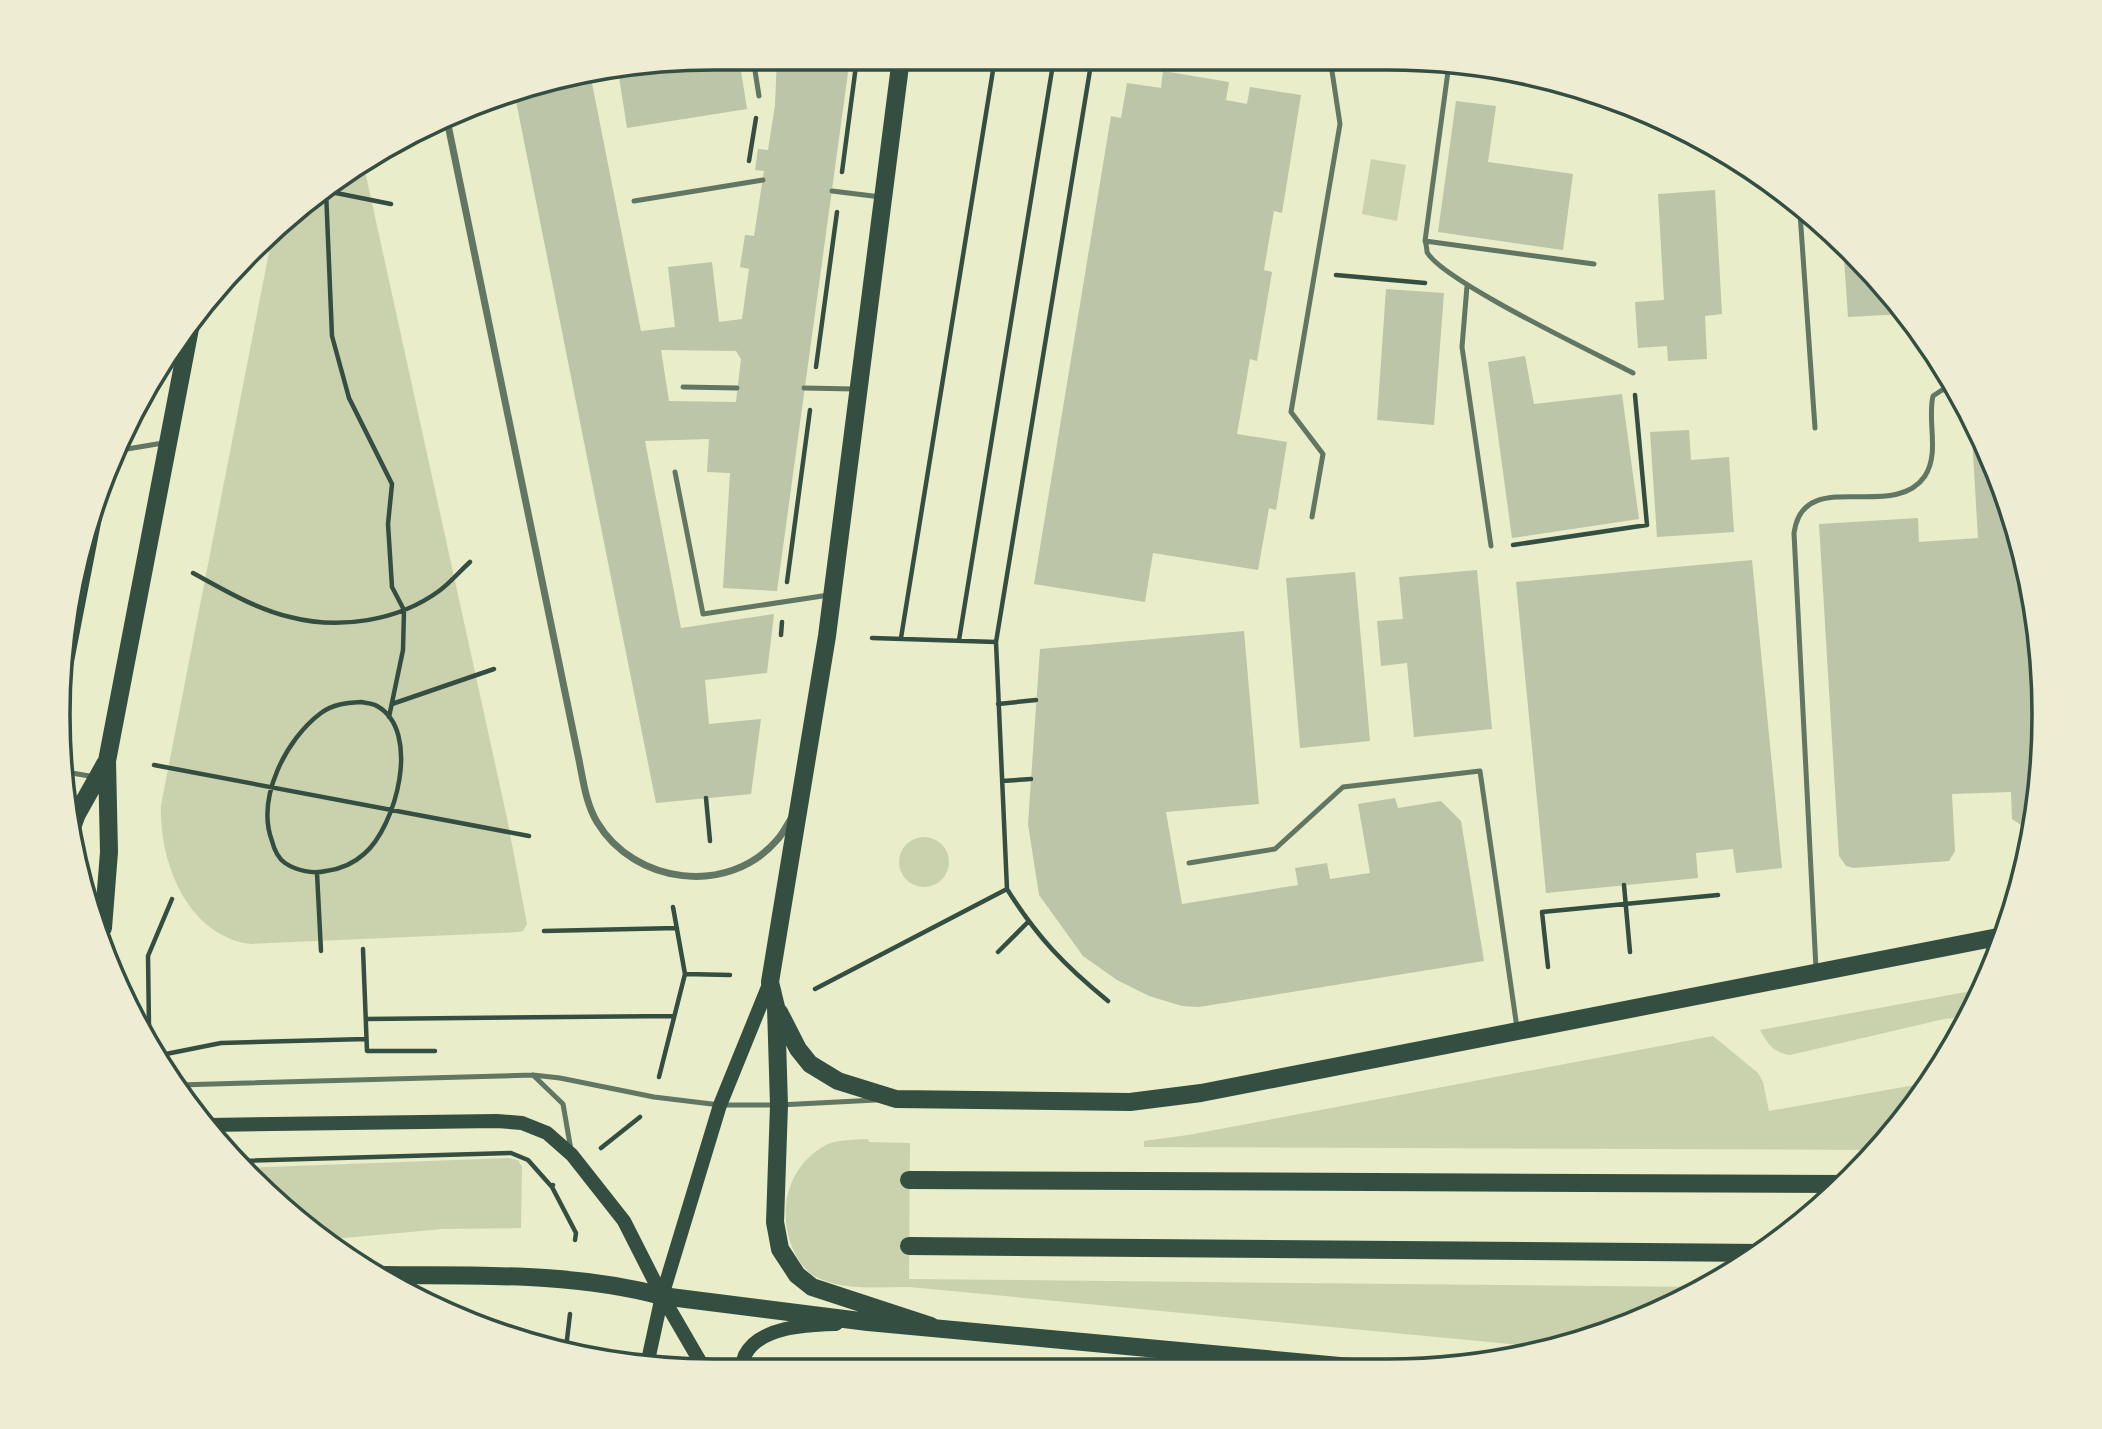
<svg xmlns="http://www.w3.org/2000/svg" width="2102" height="1429" viewBox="0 0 2102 1429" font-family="'PT Sans',sans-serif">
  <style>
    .green { fill: #cad2ad }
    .building { fill: #bcc5a7; fill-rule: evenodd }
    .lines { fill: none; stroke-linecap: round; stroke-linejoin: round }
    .path { stroke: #344e41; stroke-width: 4.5 }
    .service { stroke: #617663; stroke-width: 5 }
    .minor { stroke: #617663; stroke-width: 7 }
    .secondary { stroke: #344e41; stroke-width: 14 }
    .primary { stroke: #344e41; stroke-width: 18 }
    .rim { fill: none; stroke: #344e41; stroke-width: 3.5 }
  </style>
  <rect width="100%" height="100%" fill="#e9edc9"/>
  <path class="green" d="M1371,159L1406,165L1397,221L1362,214Z
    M363,162L507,818L527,924L523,931L519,932L251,944C188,936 159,863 161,805L271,242L349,169Z
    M899 862a25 25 0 1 1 50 0a25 25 0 1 1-50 0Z
    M1982,989L1967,1017L1944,1019L1790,1055C1772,1052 1768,1044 1760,1030Z
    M1713,1036L1758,1073L1763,1082L1769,1111L1931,1082L1876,1150L1144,1147V1141L1188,1135Z
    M868,1139L869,1142L910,1143L909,1279L1702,1287L1639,1321L1551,1348L909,1287C877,1287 842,1291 814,1276C806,1271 798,1260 794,1251C776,1213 787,1166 826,1145C837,1139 856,1140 868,1139Z
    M509,1158L518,1160L522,1167L521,1228L443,1229L333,1239L250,1179L242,1168Z"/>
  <path class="building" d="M739,58L747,109L627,128L619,77Z
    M777,58H850L777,591L723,588L730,473L707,472L709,439L645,441L681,628L774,614L767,673L705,680L709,724L761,719L751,794L656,803L514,91L591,78L641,331L675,327L668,267L712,262L719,322L742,319L749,269L740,267L745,235L754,236L764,171L755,170L758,149L768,150L775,105ZM661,350L736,351L741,359L736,402L669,401Z
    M1163,71L1229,82L1226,100L1247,104L1250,87L1301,95L1282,213L1274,211L1264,270L1272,272L1257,361L1250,359L1237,434L1287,442L1276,510L1269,508L1258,570L1153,553L1145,602L1034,584L1111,116L1121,118L1127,83L1161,88Z
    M1456,101L1496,106L1488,162L1573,174L1563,250L1438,232Z
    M1715,190L1722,314L1705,316L1707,359L1668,361L1667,346L1638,348L1635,302L1664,300L1658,194Z
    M1843,244L1852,250L1904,314L1848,317Z
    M1386,289L1444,293L1434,425L1377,420Z
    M1525,356L1534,404L1622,394L1639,519L1512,538L1488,362Z
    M1971,419L1994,463L2032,586L2044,714L2033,824L2021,825L2012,819L2011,792L1952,794L1955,851L1949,861L1853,868L1846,866L1839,856L1819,524L1918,518L1919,542L1978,538Z
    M1689,430L1691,460L1729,457L1734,532L1657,537L1650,432Z
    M1752,560L1782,868L1736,873L1733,849L1696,853L1698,878L1546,893L1516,582Z
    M1477,570L1492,729L1414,737L1407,663L1381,666L1377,621L1403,619L1399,577Z
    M1355,572L1370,741L1300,748L1286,578Z
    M1244,631L1259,804L1166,812L1182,904L1298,885L1295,868L1327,863L1330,879L1370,873L1358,804L1395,798L1398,808L1441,801L1461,821L1484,961L1199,1007L1182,1006L1149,996L1117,980L1083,956L1039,895L1028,824L1040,649Z"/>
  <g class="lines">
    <path class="path" d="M1092,58L996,642L1007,889C1037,937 1064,965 1108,1001
      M961,59L980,58
      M749,161L756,118
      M842,172L857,58
      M326,191L332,336L349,398L392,484L388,524L392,587L404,610L403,650L389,717
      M326,191L391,204
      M1336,275L1425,283
      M816,367L837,212
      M1513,545L1647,525L1635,395
      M193,573C224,590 256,609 290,617C339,630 398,621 439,591C450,583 460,571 470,562
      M787,582L810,410
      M781,635L782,622
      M872,638L996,642
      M901,638L995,58
      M959,640L1054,58
      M361,702C366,703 372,703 377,706C422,731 396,827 364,854C353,864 341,869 326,871C313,874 297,871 285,863C278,858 274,849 272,841C256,798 286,739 321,713C333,704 346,703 361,702Z
      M392,704L494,669
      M998,704L1036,700
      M62,712L109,470
      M154,765L529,836
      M1002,781L1031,779
      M706,798L710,841
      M317,873L321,951
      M1624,885L1630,952
      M544,931L677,928
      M363,949L367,1051H435
      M998,952L1028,922
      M1548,967L1542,912L1718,895
      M685,974L730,975
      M815,989L1007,889
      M366,1019L674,1016
      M156,1056L221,1043L366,1039
      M157,1056L149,1027L148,956L172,899
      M659,1077L685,974L673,907
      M601,1148L640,1117
      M237,1161L511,1153L528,1160L552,1187
      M553,1185L552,1187L576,1233L575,1240
      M551,1347L566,1348L565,1351
      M566,1348L570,1314"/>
    <path class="service" d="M753,58L759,96
      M1449,64L1425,241C1426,243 1427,250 1427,252C1441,280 1597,354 1633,373
      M832,191L881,197
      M634,201L763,180
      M1800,213L1815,428
      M1425,241L1594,264
      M1467,286L1462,347L1491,546
      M1943,368L1944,390
      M683,387L737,388
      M804,388L854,389
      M115,451L163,443
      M675,472L703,614L829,595
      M1312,517L1323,454L1291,412L1340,124L1330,58
      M66,772L95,777
      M1189,863L1275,849L1343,787L1480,771L1517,1028
      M1816,969L1794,533C1803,465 1893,523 1925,476C1940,452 1927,421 1933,396L1942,390L1955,389
      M533,1075L563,1104L571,1150
      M178,1085L533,1075L560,1078L654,1097L720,1105H779L876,1100"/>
    <path class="minor" d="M447,120L579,760C583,780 586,804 597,822C634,884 728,897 777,840C783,834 787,825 792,817"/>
    <path class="secondary" d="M208,1125L497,1121L522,1123L547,1133L572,1155L624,1221L662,1296L705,1370
      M647,1365L662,1296L720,1105L770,982
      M740,1371C742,1366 743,1360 745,1355C760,1326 808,1325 836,1324"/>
    <path class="primary" d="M901,58L827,636L770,982L776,1007L779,1105L775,1222L780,1249L797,1275L812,1287L931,1326
      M70,833L77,814L105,764
      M103,928L109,852L107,761L192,318
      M779,1012L798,1049L810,1064L838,1081L896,1099L1130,1102L1201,1093L2003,936
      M909,1180L1845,1184
      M909,1246L1762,1253
      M385,1275C478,1276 571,1272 662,1296L868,1322L1394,1371"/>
  </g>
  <path d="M0 0H2102V1429H0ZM714 70H1388A644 644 0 0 1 2032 714V715A644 644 0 0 1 1388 1359H714A644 644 0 0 1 70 715V714A644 644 0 0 1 714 70Z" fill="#eeecd3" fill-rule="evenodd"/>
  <path class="rim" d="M714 70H1388A644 644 0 0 1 2032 714V715A644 644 0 0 1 1388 1359H714A644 644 0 0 1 70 715V714A644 644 0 0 1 714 70Z"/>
</svg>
